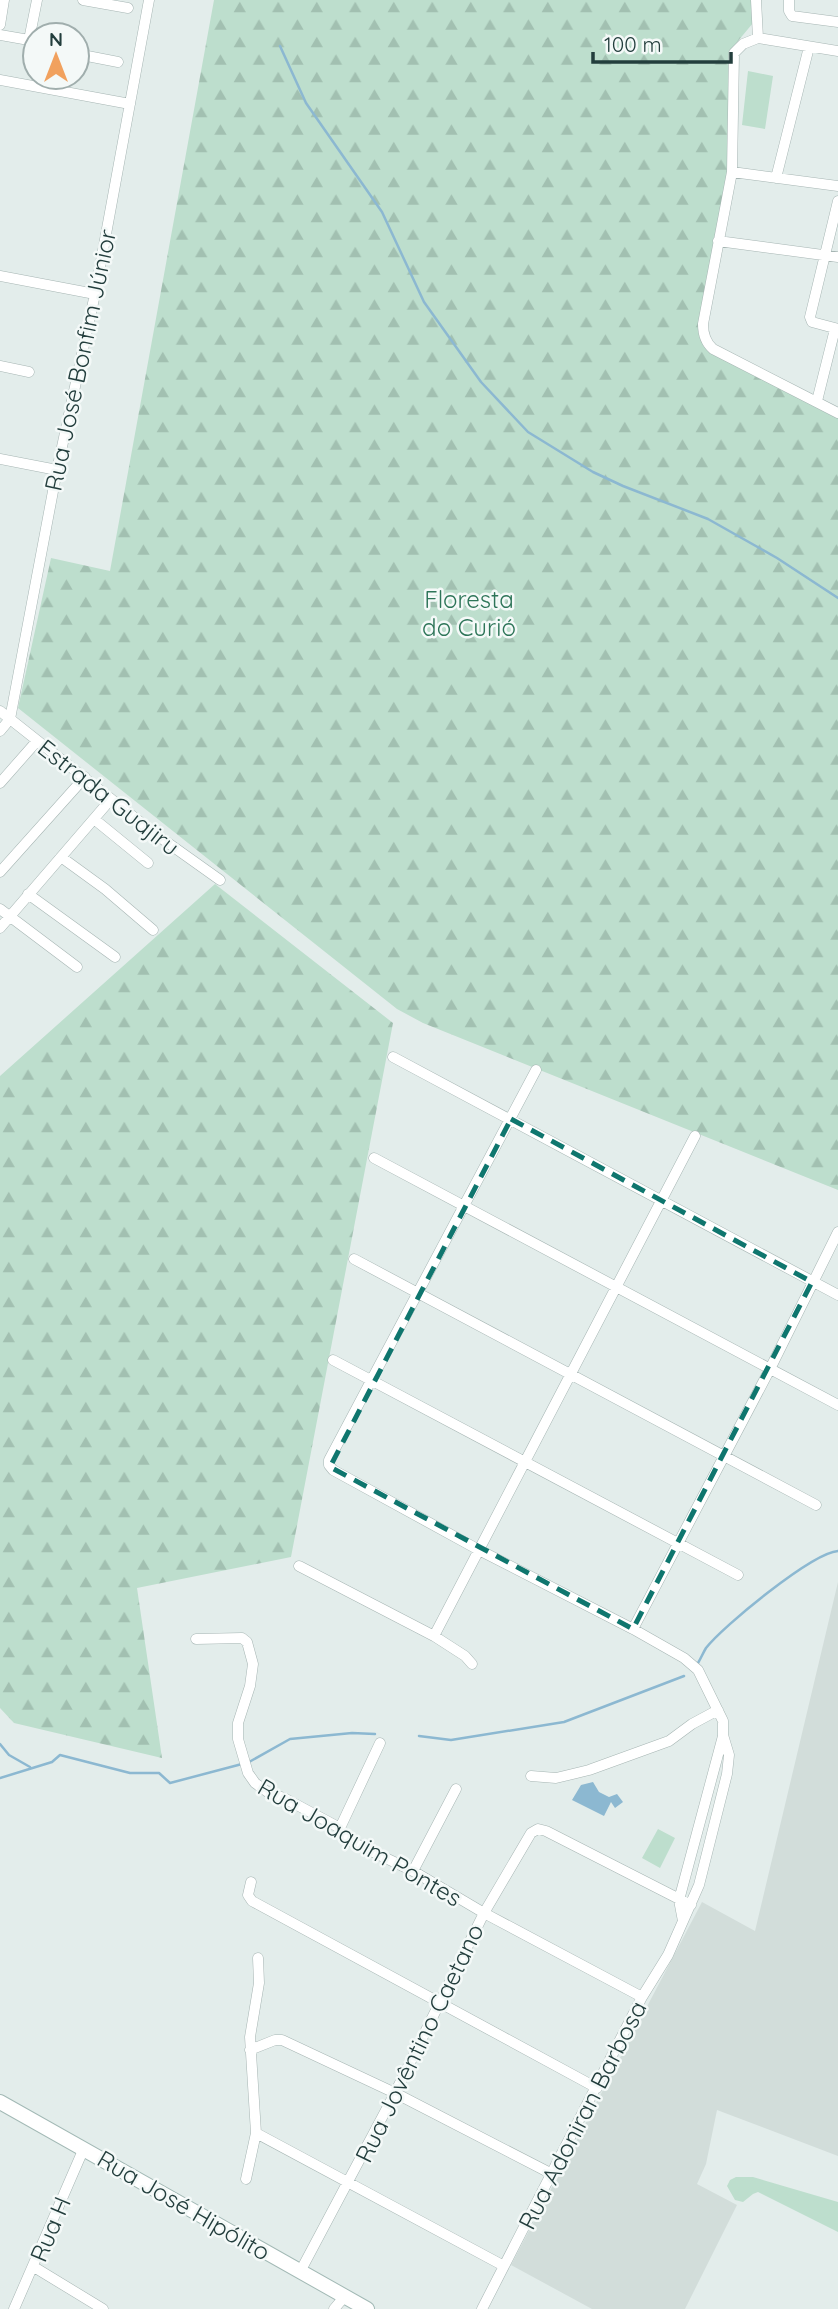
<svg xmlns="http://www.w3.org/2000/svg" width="838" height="2309" viewBox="0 0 838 2309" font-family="Quicksand,sans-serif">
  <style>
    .built { fill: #d2ddda }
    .forest { fill: url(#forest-firs) }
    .pitch { fill: #bddecd }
    .water { fill: #8cb8d1 }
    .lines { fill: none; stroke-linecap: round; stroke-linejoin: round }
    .stream { stroke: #8cb8d1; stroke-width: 2.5 }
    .street-casing { stroke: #a6b5b3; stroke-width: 11 }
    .secondary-casing { stroke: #a2b9b5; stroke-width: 16 }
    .street { stroke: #fff; stroke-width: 10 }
    .secondary { stroke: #fff; stroke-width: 14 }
    .marked { fill: none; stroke: #0f766e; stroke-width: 5; stroke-dasharray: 14 9; stroke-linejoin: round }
    .labels { text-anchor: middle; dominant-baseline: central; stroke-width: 5; stroke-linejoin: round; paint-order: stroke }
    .street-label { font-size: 24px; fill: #233e3d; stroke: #f4f9f8 }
    .park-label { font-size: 24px; fill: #2d7558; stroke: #f4f9f8 }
  </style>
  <defs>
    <pattern id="forest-firs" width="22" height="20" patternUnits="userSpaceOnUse" patternTransform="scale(1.75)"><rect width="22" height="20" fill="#bddecd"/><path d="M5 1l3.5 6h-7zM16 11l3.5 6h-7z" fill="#a2c0b1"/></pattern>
  </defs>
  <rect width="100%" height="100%" fill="#e3edeb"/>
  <path class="built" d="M838,1582V2156L717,2110L706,2164L697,2184L737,2205L685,2309H592L511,2265L702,1902L755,1931Z"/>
  <path class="forest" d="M214,0H752L753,23L733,47L729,177L703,346L838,412V1190L423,1023L397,1009L18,708L51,558L110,571Z
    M215,884L393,1023L291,1557L137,1588L162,1758L14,1723L0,1708V1076Z"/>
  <path class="pitch" d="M748,71L773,76L765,129L742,125Z
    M658,1829L675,1838L660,1868L642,1858Z
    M736,2177H753L838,2202V2232L758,2192L753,2194L743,2202L735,2200L727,2186L730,2180Z"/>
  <path class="water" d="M593,1782L599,1792L609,1797L617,1794L623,1802L615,1808L611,1802L604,1816L572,1800L581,1785Z"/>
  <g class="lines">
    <path class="stream" d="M280,46L306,103L382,212L424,302L481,382L528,432L593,472L623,486L708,519L777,558L838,598
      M698,1663C701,1658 703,1653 706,1648C723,1626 812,1553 838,1551
      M419,1736L451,1740L564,1722L684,1676
      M0,1744L9,1755L30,1767
      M249,1762L290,1739L352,1733L375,1734
      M0,1778L52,1762L60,1755L130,1773H159L170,1783L242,1764"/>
    <g class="street-casing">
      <path id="street" d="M83,0L128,8
        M756,0L758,38L743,44L734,53L732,172L703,324C703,334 705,342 713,349L838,413
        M789,0V11L792,16L838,22
        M0,25L4,0
        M0,35L29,40
        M758,38L838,51
        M35,47L32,46L29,40L37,0
        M77,54L118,62
        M0,80L130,104
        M732,172L838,186
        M776,178L809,47
        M838,201L810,317L812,322L838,329
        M718,241L838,257
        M0,276L95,294
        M0,366L29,372
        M817,401L835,329
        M0,459L57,470
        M0,711L154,833L220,880
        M0,731L10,719L57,470L95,294L149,0
        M0,783L37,741
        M94,819L148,863
        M61,857L105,889L153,930
        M0,872L85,777
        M28,894L115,957
        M0,909L77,967
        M0,928L111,799
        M393,1057L838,1295
        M374,1158L838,1405
        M354,1259L816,1505
        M333,1360L738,1575
        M299,1566L434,1636L465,1656L472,1664
        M633,1629L770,1369L838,1232
        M434,1636L695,1136
        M196,1639L242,1638L247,1642L253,1664L250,1686L238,1723V1739L248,1773L255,1783L269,1793L284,1798L340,1828L352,1842L413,1871L484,1913L642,1997
        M531,1776L556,1778L589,1770L669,1741L692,1724L718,1710
        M340,1828L380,1743
        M413,1871L456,1789
        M251,1882L248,1895L252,1901L597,2088
        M683,1921L679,1900L723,1736
        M250,2050L275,2040H282L395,2093L552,2174
        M256,2133L504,2266
        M246,2179L256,2133L250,2037L259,1983L258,1958
        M34,2267L103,2309
        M301,2270L395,2093L484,1913L531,1833L538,1829L546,1831L691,1905
        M14,2309L84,2148
        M334,2309L345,2296
        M482,2309L642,1997L668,1955L699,1885L727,1774L729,1755L723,1735V1721L698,1670L684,1658L633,1629L479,1550L333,1470L329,1465V1460L536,1070"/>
    </g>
    <g class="secondary-casing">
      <path id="secondary" d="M0,2102L367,2309"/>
    </g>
    <use href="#street" class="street"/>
    <use href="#secondary" class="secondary"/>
  </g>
  <path class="marked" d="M511,1119L812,1282L633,1629L330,1467Z"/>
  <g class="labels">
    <g class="street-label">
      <text transform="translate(80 360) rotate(-78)">Rua José Bonfim Júnior</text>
      <text transform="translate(109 797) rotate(38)">Estrada Guajiru</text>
      <text transform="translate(360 1842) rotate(30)">Rua Joaquim Pontes</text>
      <text transform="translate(419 2043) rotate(-64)">Rua Jovêntino Caetano</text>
      <text transform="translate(582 2115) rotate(-63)">Rua Adoniran Barbosa</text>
      <text transform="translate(184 2205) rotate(30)">Rua José Hipólito</text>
      <text transform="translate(50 2229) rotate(-67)">Rua H</text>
    </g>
    <g class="park-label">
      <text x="469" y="599">Floresta<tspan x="469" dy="28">do Curió</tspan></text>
    </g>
  </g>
  <g transform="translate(56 56)"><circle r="33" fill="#f4f9f8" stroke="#a0aead" stroke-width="2"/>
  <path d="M0-5L12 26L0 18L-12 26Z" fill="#f1a15e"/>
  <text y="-10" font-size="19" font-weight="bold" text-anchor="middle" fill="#233e3d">N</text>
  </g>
  <path d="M593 52v10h138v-10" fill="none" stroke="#233e3d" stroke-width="3.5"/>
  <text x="604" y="52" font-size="21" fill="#233e3d" stroke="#f4f9f8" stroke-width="5" paint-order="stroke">100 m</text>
</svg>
